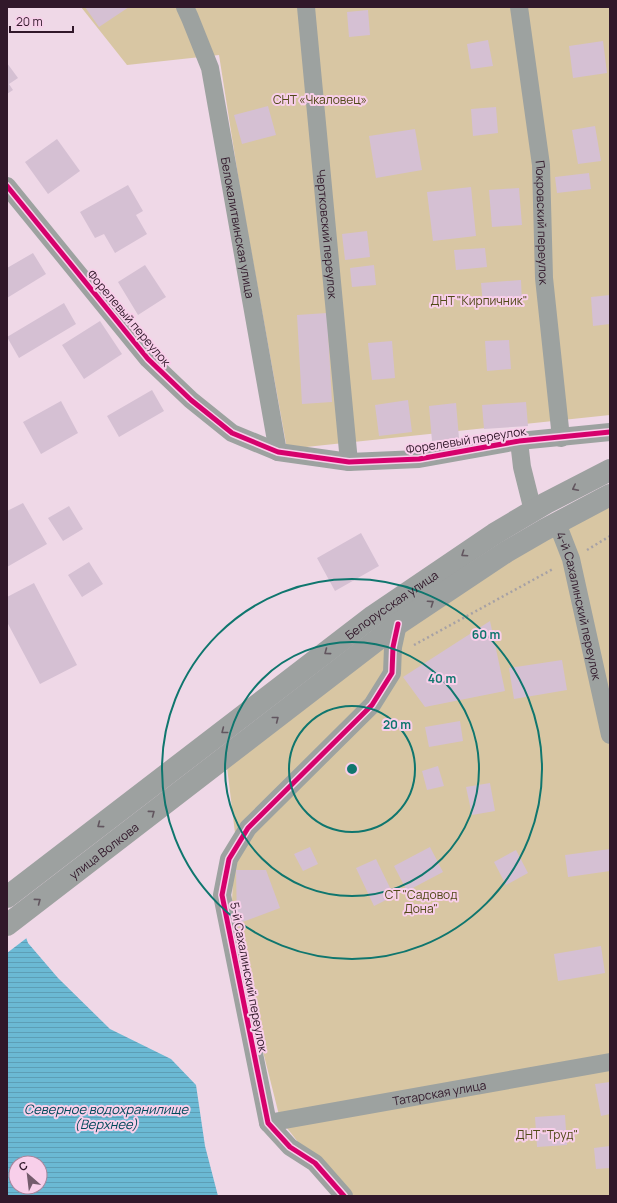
<svg xmlns="http://www.w3.org/2000/svg" width="617" height="1203" viewBox="0 0 617 1203" font-family="Manrope,sans-serif">
  <style>
    .garden { fill: #d8c6a3 }
    .water { fill: url(#water-rules); fill-rule: evenodd }
    .pier { fill: #efd8e7 }
    .building { fill: #d5c0d3 }
    .lines { fill: none; stroke-linecap: round; stroke-linejoin: round }
    .path { stroke: #a6a1a5; stroke-width: 2.5; stroke-dasharray: 2 3; stroke-linecap: butt }
    .minor { stroke: #9da2a0; stroke-width: 18 }
    .secondary { stroke: #9da1a0; stroke-width: 22 }
    .cycleway-casing { stroke: #f8cfea; stroke-width: 8 }
    .cycleway { stroke: #d6006c; stroke-width: 5 }
    .oneway { stroke: #62565f }
    .ring { fill: none; stroke: #0f766e; stroke-width: 2 }
    .labels { text-anchor: middle; dominant-baseline: central; stroke-width: 4; stroke-linejoin: round; paint-order: stroke }
    .park-label { font-size: 12px; fill: #514917; stroke: #f8cfea }
    .street-label { font-size: 12px; fill: #31182a; stroke: #f8cfea }
    .water-label { font-size: 13px; font-style: italic; fill: #00495a; stroke: #f8cfea }
    .centre { fill: #0f766e; stroke: #f8cfea; stroke-width: 2 }
    .ring-label { font-size: 12px; text-anchor: middle; font-weight: bold; fill: #0f766e; stroke: #f8cfea; stroke-width: 4; stroke-linejoin: round; paint-order: stroke }
  </style>
  <defs>
    <pattern id="water-rules" width="6" height="5" patternUnits="userSpaceOnUse"><rect width="6" height="5" fill="#6bb9d4"/><path d="M0 2.5h6" fill="none" stroke="#5d9eb6"/></pattern>
  </defs>
  <rect width="100%" height="100%" fill="#efd8e7"/>
  <path class="garden" d="M81,7H610V415L287,449L242,201L219,55L127,65Z
    M610,504V1196H340L280,1119L231,924L235,833L227,767L426,612L542,537Z"/>
  <path class="water" d="M7,884L28,943L58,978L110,1029L171,1059L196,1085L205,1146L218,1196H7ZM16,1163H40V1187H16Z"/>
  <path class="pier" d="M7,882L9,884L28,937L7,953Z"/>
  <path class="building" d="M85,7H129L99,27Z
    M368,10L370,35L349,37L347,12Z
    M488,40L493,66L471,69L467,44Z
    M603,41L607,73L573,78L569,46Z
    M7,63L18,78L9,84L13,90L7,94Z
    M268,106L276,135L242,144L234,115Z
    M496,107L498,133L473,136L471,109Z
    M595,126L601,161L578,164L572,130Z
    M415,129L422,170L376,178L369,136Z
    M57,139L80,171L48,194L25,162Z
    M589,173L591,189L557,193L555,177Z
    M128,185L143,211L136,215L147,234L115,253L104,234L95,238L80,212Z
    M471,187L476,236L433,241L427,192Z
    M519,188L522,225L492,227L489,190Z
    M367,231L370,257L345,260L342,234Z
    M485,248L487,267L456,270L454,250Z
    M33,253L46,274L7,298V268Z
    M145,265L166,297L138,315L118,282Z
    M374,265L376,285L352,287L350,268Z
    M521,280L522,302L483,305L481,283Z
    M610,295V324L593,326L591,297Z
    M64,303L76,324L19,358L7,337Z
    M327,313L332,402L302,404L297,315Z
    M100,321L122,354L84,379L62,345Z
    M509,340L511,369L487,371L485,341Z
    M392,341L395,378L372,380L368,343Z
    M152,390L164,411L119,437L107,416Z
    M408,400L412,432L379,436L375,405Z
    M61,401L78,433L41,454L23,422Z
    M526,402L528,426L484,429L482,405Z
    M456,403L459,438L432,441L429,406Z
    M23,503L47,544L7,567V511Z
    M69,506L83,529L63,541L48,518Z
    M361,533L379,566L335,591L317,558Z
    M89,562L103,584L82,597L68,575Z
    M34,583L77,665L40,684L7,622V597Z
    M490,621L505,691L425,707L403,677Z
    M562,660L567,690L514,699L509,668Z
    M460,721L463,741L429,747L425,727Z
    M438,766L444,786L427,790L422,771Z
    M490,783L495,811L472,815L466,787Z
    M310,847L318,864L303,871L294,854Z
    M430,847L443,872L407,891L394,866Z
    M610,849V871L568,877L565,855Z
    M516,850L528,873L506,885L494,862Z
    M376,859L394,896L374,906L356,868Z
    M236,870H266L280,908L237,924Z
    M601,946L605,973L558,981L554,954Z
    M610,1082V1114L601,1116L595,1084Z
    M565,1115L567,1145L537,1147L535,1117Z
    M610,1146V1168L596,1169L594,1148Z"/>
  <g class="lines">
    <path class="path" d="M587,550L610,536
      M414,645L553,569"/>
    <g class="minor">
      <path id="s1" d="M185,7L190,18L210,68L278,452"/>
      <path id="s2" d="M306,7L349,462"/>
      <path id="s3" d="M519,7L541,165L544,278L561,438"/>
      <path d="M7,186L148,359L191,400L232,433L278,452L349,462L419,459L519,441L610,432"/>
      <path d="M519,441L522,467L533,511"/>
      <path id="s4" d="M557,523L571,559L610,735"/>
      <path id="s5" d="M268,1123L610,1062"/>
      <path d="M344,1196L315,1163L290,1147L268,1123L222,895L229,859L248,828L372,705L392,673L393,647L398,624"/>
    </g>
    <g class="secondary">
      <path id="s6" d="M7,897L373,616L494,534L546,503L610,470"/>
      <path id="s7" d="M7,925L398,624L506,552L544,530L610,495"/>
    </g>
    <g class="cycleway-casing">
      <path id="cycleway" d="M7,186L148,359L191,400L232,433L278,452L349,462L419,459L519,441L610,432
        M344,1196L315,1163L290,1147L268,1123L222,895L229,859L248,828L372,705L392,673L393,647L398,624"/>
    </g>
    <use href="#cycleway" class="cycleway"/>
  </g>
  <defs><path id="oneway-chevron" d="M-2-3.5L2.5 0L-2 3.5" fill="none" stroke-width="1.6" stroke-linecap="round" stroke-linejoin="round"/></defs>
  <g class="oneway">
    <use href="#oneway-chevron" transform="translate(575 488) rotate(153)"/>
    <use href="#oneway-chevron" transform="translate(464 554) rotate(146)"/>
    <use href="#oneway-chevron" transform="translate(431 603) rotate(-34)"/>
    <use href="#oneway-chevron" transform="translate(327 652) rotate(143)"/>
    <use href="#oneway-chevron" transform="translate(276 719) rotate(-38)"/>
    <use href="#oneway-chevron" transform="translate(224 731) rotate(142)"/>
    <use href="#oneway-chevron" transform="translate(152 813) rotate(-37)"/>
    <use href="#oneway-chevron" transform="translate(100 825) rotate(143)"/>
    <use href="#oneway-chevron" transform="translate(38 901) rotate(-37)"/>
  </g>
  <g class="ring">
    <circle cx="352" cy="769" r="63"/>
    <circle cx="352" cy="769" r="127"/>
    <circle cx="352" cy="769" r="190"/>
  </g>
  <g class="labels">
    <g class="park-label">
      <text x="320" y="99">СНТ «Чкаловец»</text>
      <text x="479" y="300">ДНТ "Кирпичник"</text>
      <text x="421" y="894">СТ "Садовод<tspan x="421" dy="14">Дона"</tspan></text>
      <text x="547" y="1134">ДНТ "Труд"</text>
    </g>
    <g class="street-label">
      <text stroke="none"><textPath href="#s3" startOffset="217">Покровский переулок</textPath></text>
      <text stroke="none"><textPath href="#s1" startOffset="228">Белокалитвинская улица</textPath></text>
      <text stroke="none"><textPath href="#s2" startOffset="228">Чертковский переулок</textPath></text>
      <text transform="translate(129 318) rotate(50)">Форелевый переулок</text>
      <text transform="translate(466 440) rotate(-9)">Форелевый переулок</text>
      <text stroke="none"><textPath href="#s6" startOffset="483">Белорусская улица</textPath></text>
      <text stroke="none"><textPath href="#s4" startOffset="86">4-й Сахалинский переулок</textPath></text>
      <text stroke="none"><textPath href="#s7" startOffset="122">улица Волкова</textPath></text>
      <text transform="translate(249 977) rotate(79)">5-й Сахалинский переулок</text>
      <text stroke="none"><textPath href="#s5" startOffset="174">Татарская улица</textPath></text>
    </g>
    <g class="water-label">
      <text x="106" y="1109">Северное водохранилище<tspan x="106" dy="15">(Верхнее)</tspan></text>
    </g>
  </g>
  <circle cx="352" cy="769" r="6" class="centre"/>
  <g class="ring-label">
    <text x="486" y="639">60 m</text>
    <text x="442" y="683">40 m</text>
    <text x="397" y="729">20 m</text>
  </g>
  <rect width="617" height="1203" fill="none" stroke="#31182a" stroke-width="16"/>
  <g transform="translate(28 1175) rotate(332)"><circle r="19" fill="#f8cfea" stroke="#a8869d"/>
  <path d="M0-3L7 15L0 10L-7 15Z" fill="#745b6c"/>
  <text y="-6" font-size="11" font-weight="bold" text-anchor="middle" fill="#31182a">С</text>
  </g>
  <path d="M10 26v6h63v-6" fill="none" stroke="#31182a" stroke-width="2"/>
  <text x="16" y="26" font-size="12" fill="#31182a" stroke="#f8cfea" stroke-width="3" paint-order="stroke">20 m</text>
</svg>
